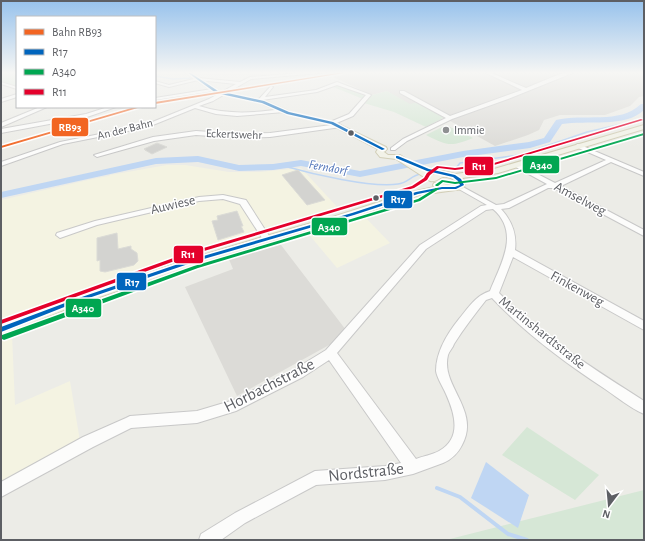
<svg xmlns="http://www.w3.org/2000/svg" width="645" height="541" viewBox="0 0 645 541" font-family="'Alegreya Sans',sans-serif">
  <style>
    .commercial { fill: #f4f3e2 }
    .industrial { fill: #dcdbd7 }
    .green { fill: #d6e7d6 }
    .water { fill: #bfd6f3 }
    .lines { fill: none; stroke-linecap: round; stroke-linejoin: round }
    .stream-far1 { stroke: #bfd6f3; stroke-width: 1.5 }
    .stream { stroke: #bfd6f3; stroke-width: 4 }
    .river { fill: #bfd6f3; fill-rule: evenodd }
    .building { fill: #d3d3d0; stroke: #dbdbd6 }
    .minor-casing { stroke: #c8c8c8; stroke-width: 2 }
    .major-casing { stroke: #d2ceb7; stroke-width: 2 }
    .minor { fill: #fcfcfb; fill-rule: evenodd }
    .major { fill: #f2f2e8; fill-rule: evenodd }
    .bus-1-casing { stroke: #fff; stroke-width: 3 }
    .bus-2-casing { stroke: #fff; stroke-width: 3 }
    .bus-3-casing { stroke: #fff; stroke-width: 3 }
    .bus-1 { fill: #0065bd; fill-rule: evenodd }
    .bus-2 { fill: #00a651; fill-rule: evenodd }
    .bus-3 { fill: #e4002b; fill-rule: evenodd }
    .rail-1-casing { stroke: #fff; stroke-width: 3 }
    .rail-1 { fill: #f26522; fill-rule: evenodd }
    .poi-dot { fill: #8f9092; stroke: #fff; stroke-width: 1.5 }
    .bus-dot { fill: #5d5f64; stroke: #fff; stroke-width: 1.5 }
    .labels { text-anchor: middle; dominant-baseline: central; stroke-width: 3; stroke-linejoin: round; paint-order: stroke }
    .far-street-label { font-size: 12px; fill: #5d5f64; stroke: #fff }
    .far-poi-label { font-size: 12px; fill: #5d5f64; stroke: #fff; text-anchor: start }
    .far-water-label { font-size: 13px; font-style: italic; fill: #5074b9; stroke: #fff }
    .street-label { font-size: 14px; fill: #5d5f64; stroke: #fff }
    .near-street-label { font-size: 17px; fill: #5d5f64; stroke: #fff }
    .line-badge { stroke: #fff; stroke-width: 1.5 }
    .badge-label { font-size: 11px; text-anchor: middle; font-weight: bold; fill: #fff }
  </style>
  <rect width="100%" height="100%" fill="#ecece7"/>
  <path class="commercial" d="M167,165H185L229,172H259L301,168L340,210L273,233L168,262L1,322V200L97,178L109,176L110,175Z
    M364,216L390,243L337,268L306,231Z
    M12,334L15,405L70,381L80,441L1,483V339Z"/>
  <path class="industrial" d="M361,72H644V96L639,97L630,106L605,115H560L544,120L539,130L528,135L495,146L443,117L410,105L387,91L372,95L333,77Z
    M278,241L349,334L237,396L185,287L233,269L228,257Z"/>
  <path class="green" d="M1,72H17V86L1,82Z
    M337,84L362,93L365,97L363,99L331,86Z
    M387,91L410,104L419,102L441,114L443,118L426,127L394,112L364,103L369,96Z
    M446,125L473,138C450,147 448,146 426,135Z
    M527,427L599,475L575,500L502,455Z
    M644,490V540H446Z"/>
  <path class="water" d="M486,462L529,495L518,528L471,498Z"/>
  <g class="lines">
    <path class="stream-far1" d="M155,76L173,79L192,78
      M284,166C312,174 371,188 398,184C407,183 411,176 420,174C431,170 444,170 456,168L460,163L520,155L587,132L644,119"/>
    <path class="stream" d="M437,488L460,497L508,534L527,540"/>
    <path class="river" d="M641,104H644V110C626,128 586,120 562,124L550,142L530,148L463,157L360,177L301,166L273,170L239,171L198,162L156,164L1,198V192L156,158L198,156L239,165L273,164L301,160L360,171L463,151L529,142L544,138L556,120C584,113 619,125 641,104Z"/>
  </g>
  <path class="building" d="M157,143L167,147L152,154L145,150H146L144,149Z
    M298,170L325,200L307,205L282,175Z
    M237,211L243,226H241L244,232L218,240L212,221L218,220L217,216Z
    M117,233L118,249L131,246V249L137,253L138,261L134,265L105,272L100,271V260L97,261V238Z"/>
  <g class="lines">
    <g class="minor-casing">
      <path id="minor" d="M312,72H330L251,79L213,101L199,106C227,115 254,113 282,109L285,111L284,112L237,116L216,114L195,108L148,127L63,144L1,166V162L60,142L145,125L209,99L236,84L198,80L169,87L155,83V81L169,85L198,78L240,82L250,77Z
        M484,72H489L526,88L560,74L575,72L508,99L452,119L407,141L395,150H391V148L403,139L446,118L400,93V91H404L450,116L522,90Z
        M1,82L17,87V89L1,84Z
        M337,82L371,95L353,116L332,125L330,124V122L349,114L366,95L337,85L317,92L262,100L259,99L271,86L273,87L265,97L316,90Z
        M212,89L214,91L155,100V98Z
        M17,94V97L1,102V99Z
        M40,107H47L1,127V123Z
        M108,107H116L87,117L1,133V129L86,114Z
        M339,124L342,126L341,127L270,137L240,138L196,135L154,141L97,157L94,155L153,137L196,131L240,134L270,133Z
        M578,144L644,172V176L611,162L561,186L644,230V236L554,188H548L509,208L501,209C512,221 517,234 515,250L644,321V330L513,257L499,293C542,337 593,368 644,401V414C630,408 617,397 605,389C564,362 526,334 492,298L486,300C475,314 464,328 454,344C453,348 449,351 448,355C440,386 481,410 462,445C458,453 452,459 443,463L413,474L385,480L316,485L245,523L221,540H199L201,534L235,513L315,471L385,466L401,463L329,360L303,377L236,411L197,423L131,428L93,447L1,497V482L83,437L126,418L130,416L197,411L234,400L295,369L326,350L420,245L481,206L487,205L457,188V186H461L496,205L504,204L547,184L514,166V164H518L555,183L606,160L576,147V145ZM493,209C521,233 500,265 490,291C475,296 469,307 459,319C447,334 436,352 436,371C437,378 443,387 446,394C455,414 462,438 439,451C432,455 423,456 416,459L337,353L426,249L486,210Z
        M223,195L246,200L271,239L270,241H264L240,204L223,199L199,201L97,225L60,238L56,235L57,233L95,221L199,197Z"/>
    </g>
    <g class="major-casing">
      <path id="major" d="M185,72H191L219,91L265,101L290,112L334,122L386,147L387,149L384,152L388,155H400L432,175L443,171L455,174L494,169L644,125V129L498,173L462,178L466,182L463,189L419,195L356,216L199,263L79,304L1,335V324C105,285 208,252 315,222C355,211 394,195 434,187L433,185L434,183C441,182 447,186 457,185L458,182C438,170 442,183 430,181L396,159L380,157L376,152L378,149L330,124L286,114L261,103L215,93Z"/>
    </g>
    <use href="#minor" class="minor"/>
    <use href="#major" class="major"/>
    <g class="bus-1-casing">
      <path id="bus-1" d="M187,72H189L218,91L264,101L289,112L333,122L385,149L382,150L331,124L287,114L262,103L216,93Z
        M396,156H398L429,169L455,175L461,179L464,185L456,189H442L418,194L354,215L197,261L77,302L1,332V327L73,300L193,259L352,213L416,192L442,187H455L460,185L458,181L453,177L427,171L396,158Z"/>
    </g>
    <g class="bus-2-casing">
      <path id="bus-2" d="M644,133V135L496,179L455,184L443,182L438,186H436L435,185L442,180L455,182L496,177Z
        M436,188H438L439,189L420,201L198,268L4,340L2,339L1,337L2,335L194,266L418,199Z"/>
    </g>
    <g class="bus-3-casing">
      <path id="bus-3" d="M641,119L643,120L494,165L455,170L439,168L430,175L427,180L414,188L194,254L1,324V320L190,252L412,186L424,178L427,173L437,166L455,168L494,163Z"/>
    </g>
    <use href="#bus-1" class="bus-1"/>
    <use href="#bus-2" class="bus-2"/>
    <use href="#bus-3" class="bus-3"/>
    <g class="rail-1-casing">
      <path id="rail-1" d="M344,72H350L155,104V102Z
        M135,107H141L1,148V146Z"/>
    </g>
    <use href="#rail-1" class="rail-1"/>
  </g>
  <linearGradient id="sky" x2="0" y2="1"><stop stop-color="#97c2ec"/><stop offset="0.49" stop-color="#f6f6f4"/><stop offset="1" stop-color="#f6f6f4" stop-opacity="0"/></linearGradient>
  <rect width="645" height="148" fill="url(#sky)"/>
  <circle class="poi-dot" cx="446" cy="130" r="4"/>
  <g class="bus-dot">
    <circle cx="351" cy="133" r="3.5"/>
    <circle cx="376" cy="198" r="3.5"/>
  </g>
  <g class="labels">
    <g class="far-street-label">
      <text transform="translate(125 129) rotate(-14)">An der Bahn</text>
      <text transform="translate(234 134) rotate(2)">Eckertswehr</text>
    </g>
    <g class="far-poi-label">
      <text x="454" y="130">Immie</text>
    </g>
    <g class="far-water-label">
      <text transform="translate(328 168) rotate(10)">Ferndorf</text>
    </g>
    <g class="street-label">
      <text transform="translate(580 199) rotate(28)">Amselweg</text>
      <text transform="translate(173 205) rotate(-13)">Auwiese</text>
      <text transform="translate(577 289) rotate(29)">Finkenweg</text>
      <text transform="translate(542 333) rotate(39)">Martinshardtstraße</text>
    </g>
    <g class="near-street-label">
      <text transform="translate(269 385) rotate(-27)">Horbachstraße</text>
      <text transform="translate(366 472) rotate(-6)">Nordstraße</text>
    </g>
  </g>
  <g class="line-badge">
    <rect x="51" y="117" width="38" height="20" rx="4" fill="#f26522"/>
    <rect x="522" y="155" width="38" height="19" rx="4" fill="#00a651"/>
    <rect x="464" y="156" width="30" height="20" rx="4" fill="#e4002b"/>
    <rect x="383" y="190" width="30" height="19" rx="4" fill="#0065bd"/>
    <rect x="311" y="217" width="37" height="19" rx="4" fill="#00a651"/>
    <rect x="173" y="245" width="31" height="19" rx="4" fill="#e4002b"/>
    <rect x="116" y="272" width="31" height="19" rx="4" fill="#0065bd"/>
    <rect x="65" y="298" width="37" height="20" rx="4" fill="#00a651"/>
  </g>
  <g class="badge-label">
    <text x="70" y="131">RB93</text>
    <text x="541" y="169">A340</text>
    <text x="479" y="170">R11</text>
    <text x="398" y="203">R17</text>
    <text x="329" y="231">A340</text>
    <text x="188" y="258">R11</text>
    <text x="132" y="286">R17</text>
    <text x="83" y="312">A340</text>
  </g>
  <rect width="645" height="541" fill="none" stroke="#5d5f64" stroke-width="4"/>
  <rect x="16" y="16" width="140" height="92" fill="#ffffff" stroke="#bebfc1"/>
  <rect x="24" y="29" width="20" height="6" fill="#f26522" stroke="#bebfc1"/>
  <text x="52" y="36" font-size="12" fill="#5d5f64">Bahn RB93</text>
  <rect x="24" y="49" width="20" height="6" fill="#0065bd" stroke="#bebfc1"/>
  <text x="52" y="56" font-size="12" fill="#5d5f64">R17</text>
  <rect x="24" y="69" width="20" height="6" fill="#00a651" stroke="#bebfc1"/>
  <text x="52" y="76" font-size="12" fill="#5d5f64">A340</text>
  <rect x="24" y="89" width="20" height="6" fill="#e4002b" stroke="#bebfc1"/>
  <text x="52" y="96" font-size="12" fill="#5d5f64">R11</text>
  <g transform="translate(609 505) rotate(196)" stroke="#ffffff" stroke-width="3" paint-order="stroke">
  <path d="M0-3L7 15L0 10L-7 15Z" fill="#5d5f64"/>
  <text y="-6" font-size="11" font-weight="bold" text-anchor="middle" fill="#5d5f64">N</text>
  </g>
</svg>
